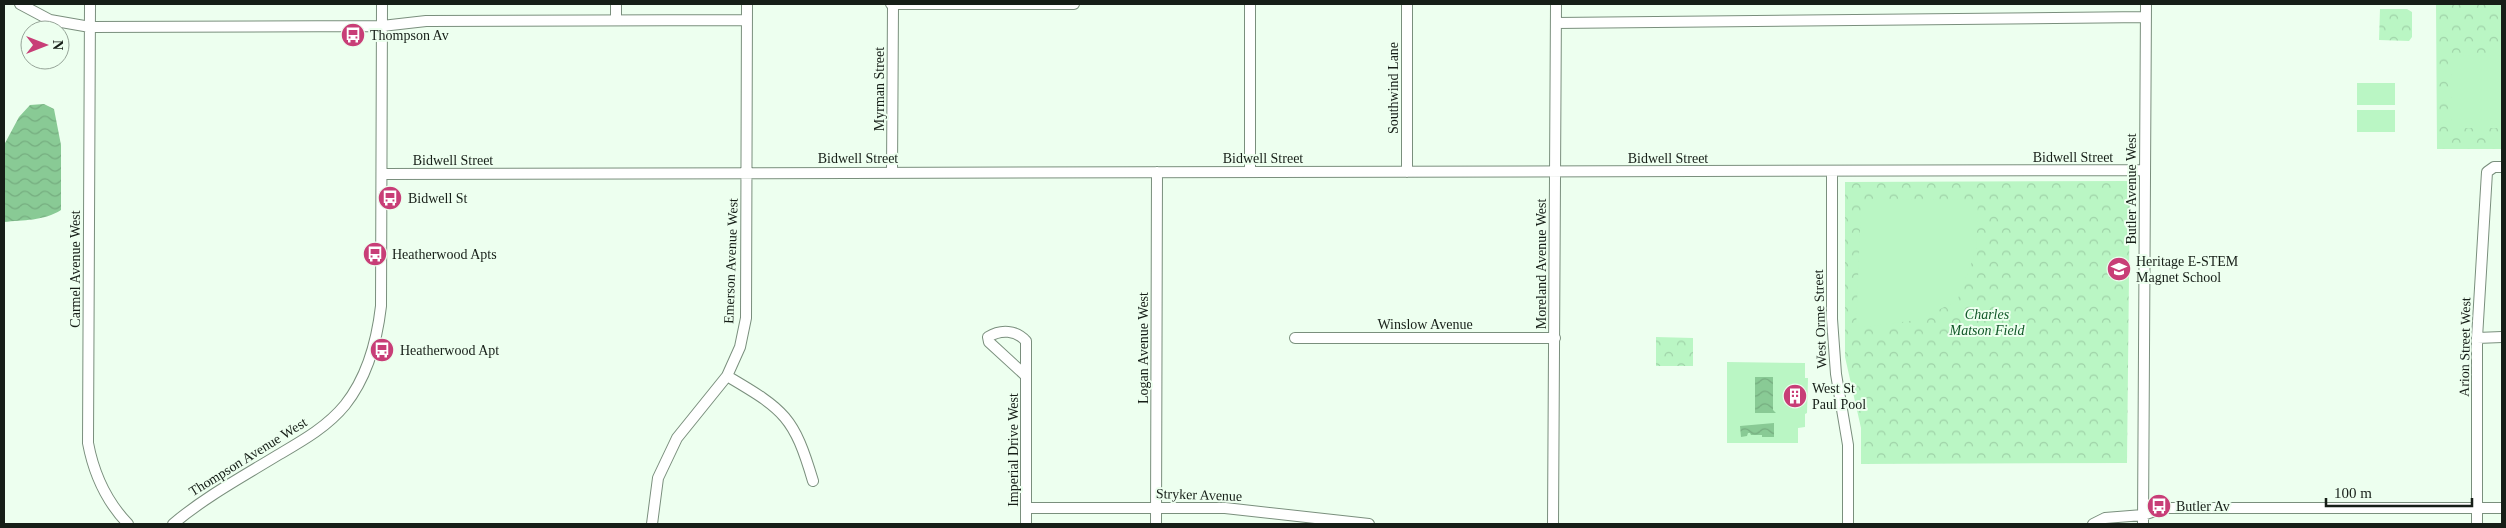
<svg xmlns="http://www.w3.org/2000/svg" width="2506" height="528" viewBox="0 0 2506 528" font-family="Georgia,serif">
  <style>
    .park { fill: url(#park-crowns) }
    .pitch { fill: #baf6c4 }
    .water { fill: url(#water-waves) }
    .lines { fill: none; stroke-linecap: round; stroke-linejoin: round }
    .minor-casing { stroke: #7a8f7d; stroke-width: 12 }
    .minor { stroke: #fff; stroke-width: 10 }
    .labels { text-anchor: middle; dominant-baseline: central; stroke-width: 4; stroke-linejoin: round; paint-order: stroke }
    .poi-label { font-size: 14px; fill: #161e17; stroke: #edffef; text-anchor: start }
    .street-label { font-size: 14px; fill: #161e17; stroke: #edffef }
    .park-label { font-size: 14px; font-style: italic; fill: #115828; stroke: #edffef }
  </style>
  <defs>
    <pattern id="park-crowns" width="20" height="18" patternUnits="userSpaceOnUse" patternTransform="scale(1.25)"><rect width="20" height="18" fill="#baf6c4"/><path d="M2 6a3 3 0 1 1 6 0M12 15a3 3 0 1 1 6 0" fill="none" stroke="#9fd2a8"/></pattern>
    <pattern id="water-waves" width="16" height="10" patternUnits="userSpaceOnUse" patternTransform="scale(1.25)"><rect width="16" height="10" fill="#89ca95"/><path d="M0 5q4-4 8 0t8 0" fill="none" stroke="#76ad80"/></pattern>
  </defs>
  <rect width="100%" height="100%" fill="#edffef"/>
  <path class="park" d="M2436,4H2502V149H2437Z
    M2380,9H2407L2412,12V37L2409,41L2379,40Z
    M2130,181L2127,463L1861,464V428L1845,357V182Z
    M1656,337L1693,338V366H1656Z"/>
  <path class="pitch" d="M2502,55V128H2452V56Z
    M2357,83H2395V105H2357Z
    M2357,110H2395V132H2357Z
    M1867,199L1978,200L1976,251L1957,301L1917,320L1856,328L1861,205Z
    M1727,362L1805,363V378H1808L1807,413L1805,414V427L1798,428V443H1727Z"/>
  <path class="water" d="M44,104L54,109L61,145V210C44,221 23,220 4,222V145L19,117L30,105Z
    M1755,377H1773V410L1776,413H1755Z
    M1774,423V437H1762V435H1751L1750,433H1748L1747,436L1741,437L1740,426Z"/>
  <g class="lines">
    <g class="minor-casing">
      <path id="minor" d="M20,4L50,20L90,27L382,26L426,21L747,20
        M90,4L88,443C94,475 106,501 128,524
        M891,4H1074
        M1407,4V172
        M616,20V4
        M1556,23L2146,17
        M892,172L893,5
        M1250,172V4
        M1832,172V319L1836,374L1848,445V524
        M382,174L2145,170
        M1295,338H1555
        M2477,338L2502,337
        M727,376C785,410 794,417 813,481
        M1026,508H1225L1369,524
        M173,524C205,497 242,477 278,455C302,441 327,427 345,405C368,376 377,341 381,306L382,4
        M652,524L658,478L677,438L727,376L740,347L746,318L747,4
        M1026,524C1026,463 1026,402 1026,341C1016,330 1001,329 988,337L989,342L1026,376
        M1156,524L1157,172
        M1553,524L1556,4
        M2093,524L2105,518L2143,515L2164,508H2502
        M2143,524L2146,4
        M2477,524V338L2487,172L2494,167H2502"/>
    </g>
    <use href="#minor" class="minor"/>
  </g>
  <defs>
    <g id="bus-disc" transform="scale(1.25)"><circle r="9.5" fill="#c83e77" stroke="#edffef"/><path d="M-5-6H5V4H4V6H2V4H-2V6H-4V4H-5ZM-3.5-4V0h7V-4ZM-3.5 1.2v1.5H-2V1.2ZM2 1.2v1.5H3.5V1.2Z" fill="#fff"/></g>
    <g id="school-disc" transform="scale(1.25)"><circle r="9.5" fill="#c83e77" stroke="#edffef"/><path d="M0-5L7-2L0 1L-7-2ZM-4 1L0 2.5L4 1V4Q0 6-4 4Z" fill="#fff"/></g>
    <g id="building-disc" transform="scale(1.25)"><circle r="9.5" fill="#c83e77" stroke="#edffef"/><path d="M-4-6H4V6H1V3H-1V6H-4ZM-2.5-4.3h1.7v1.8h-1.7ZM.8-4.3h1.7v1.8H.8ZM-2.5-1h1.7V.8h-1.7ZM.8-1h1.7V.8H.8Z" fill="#fff"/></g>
  </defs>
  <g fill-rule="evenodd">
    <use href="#bus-disc" x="353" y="35"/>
    <use href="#bus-disc" x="390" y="198"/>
    <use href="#bus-disc" x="375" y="254"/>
    <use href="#school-disc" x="2119" y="269"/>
    <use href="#bus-disc" x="382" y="350"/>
    <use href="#building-disc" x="1795" y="396"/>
    <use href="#bus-disc" x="2159" y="506"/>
  </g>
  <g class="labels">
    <g class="poi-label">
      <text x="370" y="35">Thompson Av</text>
      <text x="408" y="198">Bidwell St</text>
      <text x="392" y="254">Heatherwood Apts</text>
      <text x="2136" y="261">Heritage E-STEM<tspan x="2136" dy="16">Magnet School</tspan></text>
      <text x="400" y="350">Heatherwood Apt</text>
      <text x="1812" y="388">West St<tspan x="1812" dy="16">Paul Pool</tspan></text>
      <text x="2176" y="506">Butler Av</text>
    </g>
    <g class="street-label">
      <text transform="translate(1393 88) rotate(-90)">Southwind Lane</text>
      <text transform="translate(879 89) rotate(-90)">Myrman Street</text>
      <text x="2073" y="157">Bidwell Street</text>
      <text x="858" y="158">Bidwell Street</text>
      <text x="1263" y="158">Bidwell Street</text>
      <text x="1668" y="158">Bidwell Street</text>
      <text x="453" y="160">Bidwell Street</text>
      <text transform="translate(2131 189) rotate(-90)">Butler Avenue West</text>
      <text transform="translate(731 261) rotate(-88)">Emerson Avenue West</text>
      <text transform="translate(1541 264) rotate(-90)">Moreland Avenue West</text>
      <text transform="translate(75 269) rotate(-90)">Carmel Avenue West</text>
      <text transform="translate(1820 319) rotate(-92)">West Orme Street</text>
      <text x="1425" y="324">Winslow Avenue</text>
      <text transform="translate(2465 347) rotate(-89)">Arion Street West</text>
      <text transform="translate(1143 348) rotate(-90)">Logan Avenue West</text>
      <text transform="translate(1013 450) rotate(-90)">Imperial Drive West</text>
      <text transform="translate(248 457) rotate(-32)">Thompson Avenue West</text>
      <text transform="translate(1199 495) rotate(2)">Stryker Avenue</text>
    </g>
    <g class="park-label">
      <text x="1987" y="314">Charles<tspan x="1987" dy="16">Matson Field</tspan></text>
    </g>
  </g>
  <rect width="2506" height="528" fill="none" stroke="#161e17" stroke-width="10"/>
  <g transform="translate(45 45) rotate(90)"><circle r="24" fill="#edffef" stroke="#97a599"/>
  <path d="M0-4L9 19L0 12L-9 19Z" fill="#c83e77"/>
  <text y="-8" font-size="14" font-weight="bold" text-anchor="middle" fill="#161e17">N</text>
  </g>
  <path d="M2326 498v8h146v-8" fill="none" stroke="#161e17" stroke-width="2.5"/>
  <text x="2334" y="498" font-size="15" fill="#161e17" stroke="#edffef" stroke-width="4" paint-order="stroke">100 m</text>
</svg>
